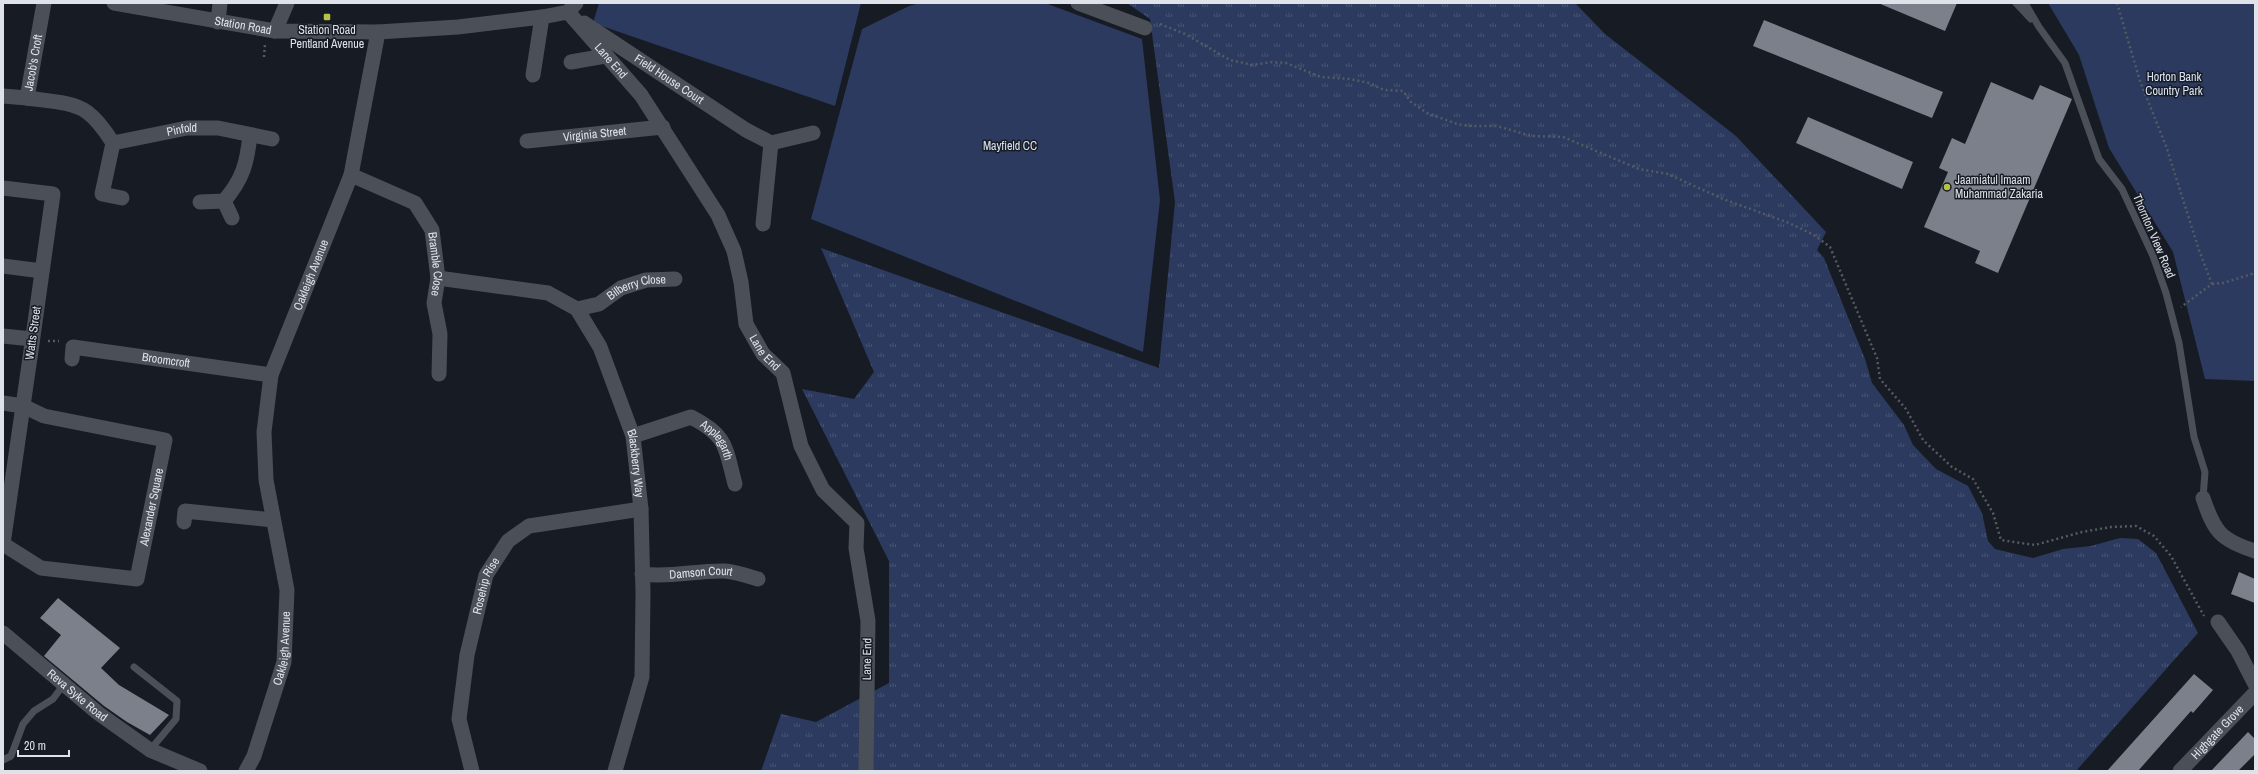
<svg xmlns="http://www.w3.org/2000/svg" width="2258" height="774" viewBox="0 0 2258 774" font-family="'Archivo Narrow',sans-serif">
  <style>
    .grass { fill: url(#grass-tufts) }
    .green { fill: #2b3a5e }
    .building { fill: #7b808a }
    .lines { fill: none; stroke-linecap: round; stroke-linejoin: round }
    .path { stroke: #565a61; stroke-width: 2.5; stroke-dasharray: 2 3; stroke-linecap: butt }
    .service { stroke: #4a4f58; stroke-width: 7 }
    .minor { stroke: #4a4f58; stroke-width: 15 }
    .poi-dot { fill: #b4c24a; stroke: #171b23; stroke-width: 1.5 }
    .labels { text-anchor: middle; dominant-baseline: central; stroke-width: 3; stroke-linejoin: round; paint-order: stroke }
    .street-label { font-size: 12px; fill: #dfe2e8; stroke: #171b23 }
    .poi-label { font-size: 12px; fill: #dfe2e8; stroke: #171b23 }
    .park-label { font-size: 12px; fill: #dae3f4; stroke: #171b23 }
  </style>
  <defs>
    <pattern id="grass-tufts" width="24" height="20" patternUnits="userSpaceOnUse"><rect width="24" height="20" fill="#2b3a5e"/><path d="M3 7l-1-3M5 7V3M7 7l1-3M15 17l-1-3M17 17v-4M19 17l1-3" fill="none" stroke="#495675"/></pattern>
  </defs>
  <rect width="100%" height="100%" fill="#171b23"/>
  <path class="grass" d="M1127,3H1575L1605,34L1736,136L1826,232L1817,250L1824,258L1865,359L1872,383L1904,425L1913,445L1936,469L1968,486L1982,513L1988,541L1995,549L2033,558L2063,549L2091,546L2120,538L2138,539L2156,553L2198,633L2076,771H761L781,714L816,722L889,683V561L802,389L854,399L874,372L821,248L1159,368L1175,202L1150,19Z"/>
  <path class="green" d="M599,3H861L835,106L593,23Z
    M920,3H1045L1142,39L1160,200L1143,352L811,219L862,29L909,6Z
    M2048,3H2255V381L2205,379L2173,252L2109,148L2079,55Z"/>
  <path class="building" d="M1878,3H1957L1945,31Z
    M1764,20L1943,92L1932,118L1753,46Z
    M1991,82L2033,100L2040,85L2072,99L1998,273L1975,263L1980,251L1924,227L1948,172L1939,168L1952,138L1965,144Z
    M1808,117L1913,162L1902,189L1796,143Z
    M2239,572L2255,579V603L2231,594Z
    M58,598L120,648L101,668L119,685L169,715L150,735L127,722L104,706L44,656L61,635L40,618Z
    M2194,674L2213,690L2193,713L2191,711L2138,771H2107Z
    M2248,732L2255,739V754L2238,771H2211Z"/>
  <g class="lines">
    <path class="path" d="M2117,3L2140,81L2166,146L2199,250L2212,284L2181,307
      M1160,24L1185,34L1230,60L1253,65L1272,62L1286,63L1321,77L1350,79L1369,83L1384,90L1403,91L1411,102L1427,113L1457,124L1470,126H1497L1531,136L1563,137L1639,169L1668,174L1723,199L1789,223L1814,235L1830,247L1877,358L1880,379L1906,409L1923,440L1952,467L1973,479L1993,513L2001,540L2035,545L2082,532L2111,527L2136,526L2154,536L2171,556L2204,616
      M264,57L265,44
      M2212,284L2223,283L2255,273
      M48,341H59"/>
    <path class="service" d="M2016,3L2031,19
      M2025,3L2039,27L2065,63L2099,159L2122,189L2153,256L2166,293L2179,343L2194,437L2205,472L2203,498
      M134,667L177,701L176,719L150,750
      M3,760L11,756L23,724L34,711L53,699L64,684"/>
    <g class="minor">
      <path id="s1" d="M114,3L275,31L378,32L458,27L542,17L568,12L576,3"/>
      <path d="M1078,3L1145,28"/>
      <path id="s2" d="M568,12L641,95L718,215L734,251L741,282L746,324L763,354L783,373L801,446L823,490L857,523L856,548L868,621L866,771"/>
      <path d="M218,22L220,3"/>
      <path id="s3" d="M584,23L746,130L771,143L763,224"/>
      <path d="M275,31L287,3"/>
      <path d="M571,62L605,56"/>
      <path d="M533,75L542,17"/>
      <path id="s4" d="M3,96L27,98L44,3"/>
      <path id="s5" d="M27,98C45,101 72,101 87,112C98,120 106,132 113,143L187,128H218L272,139"/>
      <path id="s6" d="M527,141L663,127"/>
      <path d="M113,143L102,194L122,198"/>
      <path d="M771,143L813,133"/>
      <path id="s7" d="M351,175L415,203L432,230L438,278L434,303L440,334L439,374"/>
      <path id="s8" d="M3,188L53,194C37,311 20,427 3,544L41,568L137,579L165,440L44,416L23,406L3,403"/>
      <path d="M224,201L232,218"/>
      <path d="M200,202L224,201C243,179 247,163 250,135"/>
      <path d="M3,266L42,271"/>
      <path id="s9" d="M438,278L548,293L577,309L600,347L633,436L641,509L643,593L642,677L615,771"/>
      <path id="s10" d="M577,309L599,304L621,288L646,280L675,279"/>
      <path d="M3,336L32,339"/>
      <path id="s11" d="M72,359L73,347L271,375"/>
      <path id="s12" d="M633,436L691,417C728,436 725,447 735,484"/>
      <path d="M2203,498C2214,531 2220,540 2255,551"/>
      <path d="M184,522L185,511L273,520"/>
      <path id="s13" d="M642,574C671,578 697,570 725,571C736,572 748,576 758,579"/>
      <path d="M2218,622L2238,651L2255,684"/>
      <path id="s14" d="M3,633L98,713L150,750L200,771"/>
      <path id="s15" d="M246,771L254,756L284,662L287,590L266,480L264,432L271,375L351,175L378,32"/>
      <path id="s16" d="M472,771L459,719L467,655L486,575L508,541L529,526L641,509"/>
      <path id="s17" d="M2180,771L2255,693"/>
    </g>
  </g>
  <g class="poi-dot">
    <rect x="323" y="13" width="8" height="8" rx="2"/>
    <circle cx="1947" cy="187" r="4"/>
  </g>
  <g class="labels">
    <g class="street-label">
      <text stroke="none"><textPath href="#s1" startOffset="131">Station Road</textPath></text>
      <text stroke="none"><textPath href="#s2" startOffset="65">Lane End</textPath></text>
      <text stroke="none"><textPath href="#s4" startOffset="60">Jacob's Croft</textPath></text>
      <text stroke="none"><textPath href="#s3" startOffset="102">Field House Court</textPath></text>
      <text stroke="none"><textPath href="#s5" startOffset="173">Pinfold</textPath></text>
      <text stroke="none"><textPath href="#s6" startOffset="68">Virginia Street</textPath></text>
      <text transform="translate(2154 236) rotate(67)">Thornton View Road</text>
      <text stroke="none"><textPath href="#s7" startOffset="136">Bramble Close</textPath></text>
      <text stroke="none"><textPath href="#s15" startOffset="513">Oakleigh Avenue</textPath></text>
      <text stroke="none"><textPath href="#s10" startOffset="65">Bilberry Close</textPath></text>
      <text transform="translate(33 333) rotate(-82)">Watts Street</text>
      <text stroke="none"><textPath href="#s2" startOffset="401">Lane End</textPath></text>
      <text stroke="none"><textPath href="#s11" startOffset="106">Broomcroft</textPath></text>
      <text stroke="none"><textPath href="#s12" startOffset="97">Applegarth</textPath></text>
      <text stroke="none"><textPath href="#s9" startOffset="311">Blackberry Way</textPath></text>
      <text stroke="none"><textPath href="#s8" startOffset="619">Alexander Square</textPath></text>
      <text stroke="none"><textPath href="#s13" startOffset="59">Damson Court</textPath></text>
      <text stroke="none"><textPath href="#s16" startOffset="190">Rosehip Rise</textPath></text>
      <text stroke="none"><textPath href="#s15" startOffset="129">Oakleigh Avenue</textPath></text>
      <text transform="translate(867 659) rotate(-89)">Lane End</text>
      <text stroke="none"><textPath href="#s14" startOffset="97">Reva Syke Road</textPath></text>
      <text stroke="none"><textPath href="#s17" startOffset="54">Highgate Grove</textPath></text>
    </g>
    <g class="poi-label">
      <text x="327" y="30">Station Road<tspan x="327" dy="14">Pentland Avenue</tspan></text>
      <text x="1955" y="180" text-anchor="start">Jaamiatul Imaam<tspan x="1955" dy="14">Muhammad Zakaria</tspan></text>
    </g>
    <g class="park-label">
      <text x="2174" y="77">Horton Bank<tspan x="2174" dy="14">Country Park</tspan></text>
      <text x="1010" y="146">Mayfield CC</text>
    </g>
  </g>
  <rect width="2258" height="774" fill="none" stroke="#dfe2e8" stroke-width="8"/>
  <path d="M18 750v6h51v-6" fill="none" stroke="#dfe2e8" stroke-width="2"/>
  <text x="24" y="750" font-size="12" fill="#dfe2e8" stroke="#171b23" stroke-width="3" paint-order="stroke">20 m</text>
</svg>
